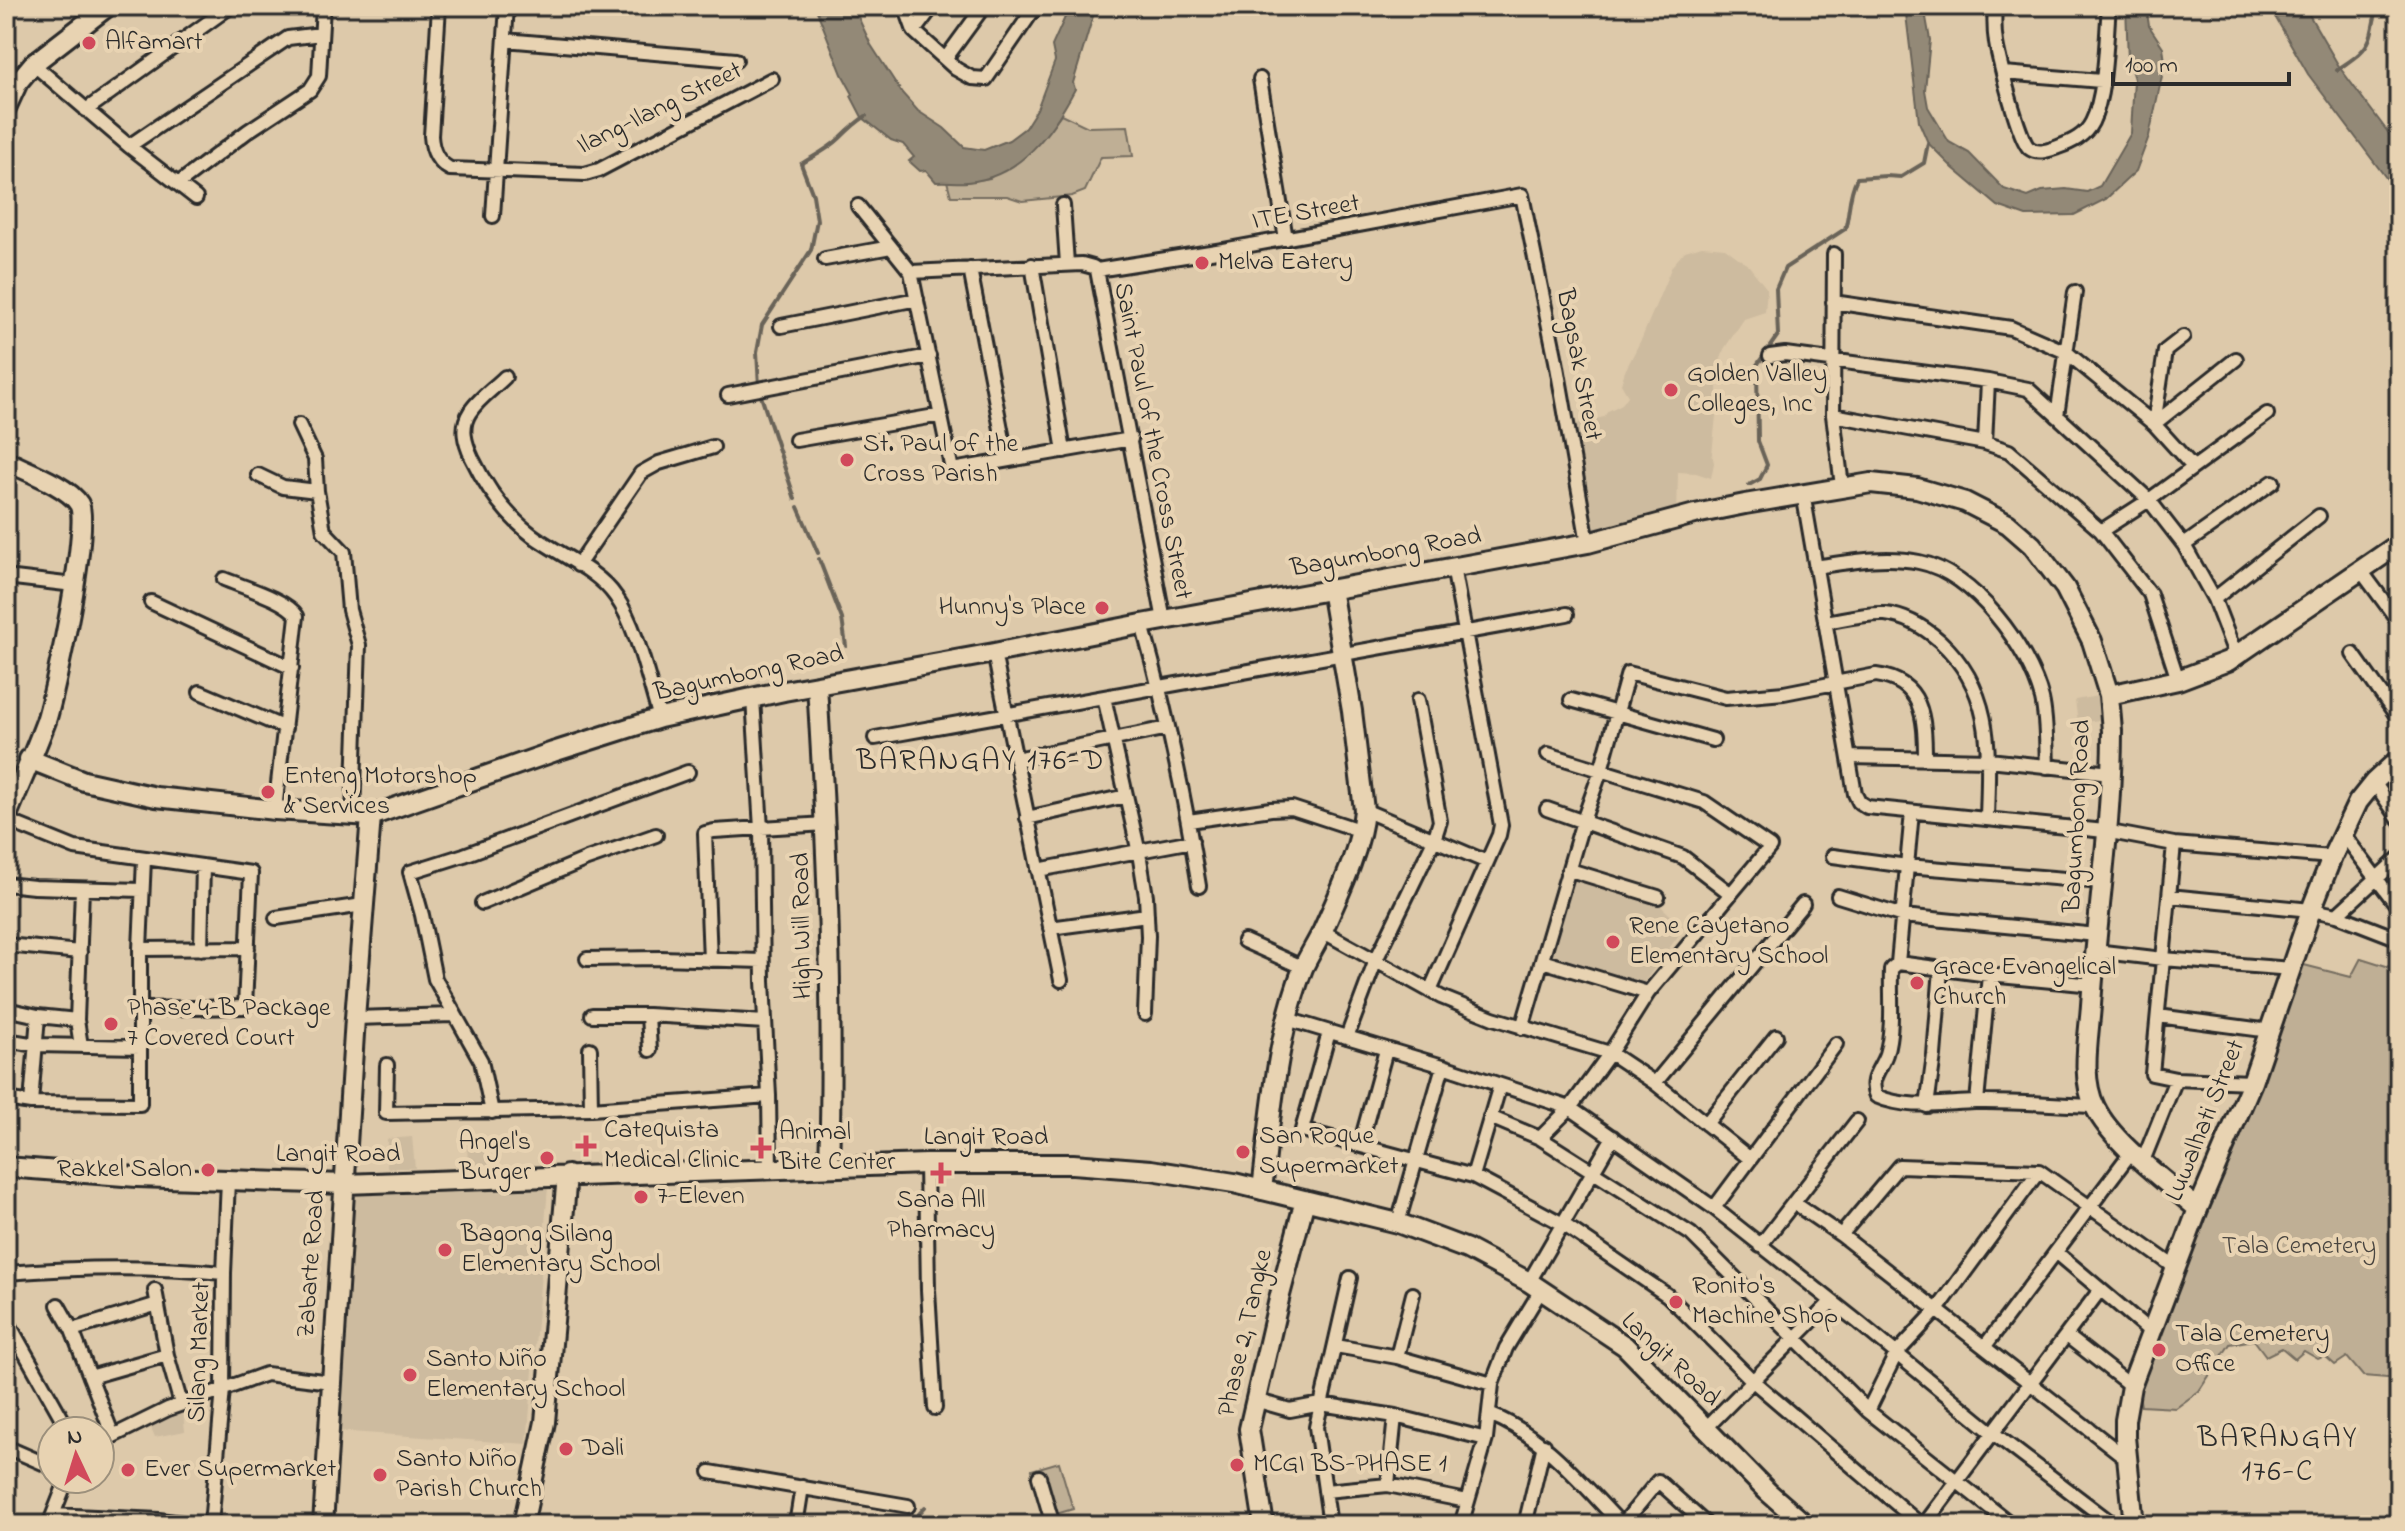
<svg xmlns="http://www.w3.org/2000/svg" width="2405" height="1531" viewBox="0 0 2405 1531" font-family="'Indie Flower',sans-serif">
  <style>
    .built { fill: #cdbb9f }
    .green { fill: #bfaf95; stroke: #756d60; stroke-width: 2 }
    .water { fill: #938977; stroke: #696359; stroke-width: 2 }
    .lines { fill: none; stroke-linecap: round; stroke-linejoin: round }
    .stream { stroke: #696359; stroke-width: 4 }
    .street-casing { stroke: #2b2b2b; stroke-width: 18 }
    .secondary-casing { stroke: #2b2b2b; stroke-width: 24 }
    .street { stroke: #e8d3b2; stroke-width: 12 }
    .secondary { stroke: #e8d3b2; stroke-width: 18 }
    .poi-dot { fill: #d1495b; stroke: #e8d3b2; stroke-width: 3 }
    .labels { text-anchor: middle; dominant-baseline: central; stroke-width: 8; stroke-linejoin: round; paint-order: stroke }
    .poi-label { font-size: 26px; fill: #2b2b2b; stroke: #e8d3b2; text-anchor: start }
    .street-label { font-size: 26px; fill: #2b2b2b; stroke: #e8d3b2 }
    .park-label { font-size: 26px; fill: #494540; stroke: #e8d3b2 }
    .quarter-label { font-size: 30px; letter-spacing: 2px; fill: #2b2b2b; stroke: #e8d3b2 }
  </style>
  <rect width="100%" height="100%" fill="#ddc9aa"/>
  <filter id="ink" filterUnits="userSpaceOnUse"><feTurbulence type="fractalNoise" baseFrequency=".0125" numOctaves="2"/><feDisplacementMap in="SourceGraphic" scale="16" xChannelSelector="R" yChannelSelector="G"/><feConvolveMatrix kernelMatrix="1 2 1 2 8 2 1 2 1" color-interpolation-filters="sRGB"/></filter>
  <g filter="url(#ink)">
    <path class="built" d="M1702,246L1725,248L1749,266L1767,289L1765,312L1744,319L1724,349L1717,371V406L1712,454L1714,463L1711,478L1696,473L1678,472L1677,517L1589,530L1571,425L1604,417L1608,411L1622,404L1628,396L1621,384L1625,371L1642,338L1672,266L1685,251Z
      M2104,695L2107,719L2078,723L2075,700Z
      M1572,876L1647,893L1684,928L1642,985L1548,955Z
      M412,1137L415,1168H387V1139Z
      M489,1144L491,1164L468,1165L467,1145Z
      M548,1187L527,1444L335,1431L352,1189Z
      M183,1412L185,1431L155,1437L149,1423Z"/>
    <path class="green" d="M1061,114L1088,127L1128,126L1133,156L1101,157L1085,191L1072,196L1022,201L1007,196H951L947,181L966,182L990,178L1049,130Z
      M2361,958L2399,970V1379L2363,1376L2347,1357L2335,1365L2325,1356L2318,1359L2304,1351L2295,1359L2282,1348L2266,1356L2254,1340L2230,1344L2199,1391L2176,1408L2141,1406L2137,1385L2300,964L2351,977Z
      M1059,1462L1073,1509L1046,1517L1032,1470Z"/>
    <path class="water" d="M815,6H853L871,45L902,93L918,111L944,128L964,147L984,150L1009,140L1025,128L1037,109L1055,61L1052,46L1070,6H1096L1073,83L1075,89C1052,132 1020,178 967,182C957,183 946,181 936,182L926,170L920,171L909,161L914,157L903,144L891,140L862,117L851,96L853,94L842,74Z
      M1905,6H1924L1930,40L1925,90L1928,107L1949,142L1969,153L2004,189L2028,197L2042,191L2066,189L2087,192L2100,186L2131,133L2134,79L2128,60L2126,6H2146L2149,26L2163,47L2165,62L2149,136L2136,171L2106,199L2074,215L2026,216L1998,206L1953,168L1928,143L1919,122Z
      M2269,6H2304L2340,68L2399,147V195L2308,74Z"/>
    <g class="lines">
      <path class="stream" d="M2337,70C2349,61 2364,54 2370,38C2374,27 2373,18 2379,6
        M759,386L757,352L762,325L811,250L817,220L813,195L801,164C814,156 829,149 840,138C849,129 855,123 866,116
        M760,393L795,499
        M1749,485L1760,479L1767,465L1758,441L1757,365L1778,335L1776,289L1785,268L1845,229C1850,212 1848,195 1857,178L1886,176L1901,177L1924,163L1928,143
        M798,507L818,553
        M819,559L842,619L846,646
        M909,1525L925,1507"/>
      <g class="street-casing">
        <path id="street" d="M439,6L431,136C432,151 437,162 450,169L585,174L599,170L772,79
          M905,6L914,31L956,69L972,78L986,79L1036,6
          M1995,6C1994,19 1994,30 1996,43C1999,60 2019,140 2029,148C2038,155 2049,150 2058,147C2072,142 2085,136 2092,122C2106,94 2106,38 2109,6
          M914,31L933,6
          M505,40L736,60
          M946,58L984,6
          M33,64L129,146L196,198
          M2004,73L2101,81
          M1260,79L1286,239
          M86,110L231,6
          M129,146L288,38L321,34
          M178,184L248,131L310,90L319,76L323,6
          M1063,205L1067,264
          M858,206L911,272L952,470L1131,439
          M493,216L507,6
          M1834,254L1833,415L1842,486
          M825,259L891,247
          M1032,265L1064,451
          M970,269L1007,460
          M1097,270L1223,250L1522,195L1556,361L1588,543
          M1097,270L1164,620
          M911,272L1082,264L1093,267L1097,270
          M1833,302L2011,328L2066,352L2154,424L2193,467
          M781,326L917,299
          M1770,356L1785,354L1988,381L2028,389L2149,500L2184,545L2214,599L2236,656
          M505,377C494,388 478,399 470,412C460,427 465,443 472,458C486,487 507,516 532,535C559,555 597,569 616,597C637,626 649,683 660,718
          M728,395L929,356
          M1833,415L1985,443L2009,451L2101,531L2150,594L2178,680
          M2057,416L2075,292
          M2154,424L2236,359
          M2154,424L2165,351L2183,337
          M299,425L315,459L317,491L324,531L344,552L349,610L359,645L353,815
          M796,440L941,415
          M1985,443L1988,381
          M258,475L283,487L317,491
          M1803,493L1855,794L1859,802L1867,807L2105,831L2174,844L2332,857
          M2101,531L2149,500L2267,414
          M2184,545L2273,482
          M578,565L641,473L659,463L713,447
          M1815,567C1849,562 1884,555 1919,562C1973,572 2029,648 2042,699C2047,721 2046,745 2047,767
          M2362,572L2399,622
          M6,577L74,585
          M224,579C243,587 287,600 297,616L275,810
          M2214,599L2319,516
          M151,602L292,668
          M1825,622C1844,619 1865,613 1885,614C1906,616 1924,627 1940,641C1994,691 1989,750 1987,818
          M1142,624C1166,710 1185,798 1199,886
          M994,653L1061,980
          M2353,654L2399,719
          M200,692L285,728
          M1104,697L1139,853L1146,896L1148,936L1145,1014
          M753,698L761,829L763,981L769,1096L770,1169
          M1571,700L1713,740
          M875,738L1567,614
          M1850,757L1989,760L2111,773
          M1016,759L1168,728
          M2374,782L2399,819
          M1547,809L1683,857L1731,894
          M1364,810L1487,862
          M1912,812L1898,963L1891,969C1890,996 1894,1027 1886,1054C1881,1069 1868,1079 1876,1096C1908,1110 1942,1103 1975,1102C2015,1101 2055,1105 2094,1106
          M1027,818L1126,796
          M6,820L75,848L251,873L245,1007L141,1009
          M1189,821L1271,809L1292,808L1362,831
          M2343,834L2399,908
          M2174,844L2152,1074L2176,1079L2252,1082
          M1833,856L1907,866L2102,882
          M1038,870L1192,841
          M1570,870L1658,897
          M6,884L34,887L141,890
          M1838,896L1903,916L2097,935
          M2169,896L2311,910L2337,915L2399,939
          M482,903L587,859L656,835
          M2337,915L2399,858
          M276,918L363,905
          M1050,928L1147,915
          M1322,931L1441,997L1493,1018L1610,1053L1655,1083L1749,1158
          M1244,941L1304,968
          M6,945L80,952
          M140,949L248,948
          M201,949L203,866
          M2095,951L2163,959L2292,969
          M587,959L660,958L762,961
          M710,960L705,833L714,831L826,824
          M1542,961L1648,993
          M1898,963L1989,975L2093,985
          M1430,991L1499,835L1501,825L1453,567
          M6,1009L38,1016L77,1020
          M592,1015H648L765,1022
          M648,1015L650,1050
          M2158,1016L2270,1031
          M355,1018L453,1015
          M1287,1019L1443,1066L1570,1108L1714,1208L1858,1322L1993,1433L2114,1525
          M1522,1028L1583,821L1601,770L1628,673L1726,698L1784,693L1876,675C1923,681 1925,718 1925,758
          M1329,1032L1302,1130L1473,1176L1563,1224L1667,1295L1753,1381L1921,1525
          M1347,1037L1376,960L1434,840L1440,821L1418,700
          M6,1040L36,1045L140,1047
          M81,1046L77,1020L82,889
          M590,1049L591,1109
          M387,1065L386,1113L591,1109L769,1096
          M1655,1083L1803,904
          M6,1099L31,1103L140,1104V949L144,859
          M1977,1102L1989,975
          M31,1103L38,1016
          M1927,1106L1934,1055L1941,969
          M492,1112L481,1061L435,979L422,915L410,872L464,855L688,772
          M1490,1117L1540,1138L1691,1234L1868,1411L2012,1525
          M1706,1124L1776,1036
          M1540,1138L1570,1108L1610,1053L1648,993L1770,847L1704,802L1548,754
          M1360,1145L1386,1050
          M2143,1161L2176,1079
          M926,1164L928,1290L935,1408
          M1473,1176L1500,1085
          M1794,1203L1841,1235L2126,1458
          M1714,1208L1836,1044
          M1398,1223L1443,1066
          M1841,1235L1899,1166L2039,1171L2176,1268
          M1760,1246L1857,1121
          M2056,1252L2152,1333
          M6,1273C79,1267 151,1266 224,1273
          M1529,1282L1613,1137
          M155,1290L167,1355L181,1404
          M58,1305L72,1330L113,1436
          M6,1319L69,1431
          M72,1330L158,1304
          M2067,1336L2131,1386
          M1336,1346L1397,1357L1492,1384
          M1985,1346L2132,1151
          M1397,1357L1413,1294
          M90,1377L167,1355
          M1255,1400L1290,1410L1321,1404L1395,1416L1486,1439
          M1868,1411L1896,1354L1937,1310L2039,1171
          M1489,1414C1544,1435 1582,1484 1622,1525
          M1705,1429L1831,1302
          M100,1446L113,1436L168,1409L266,1374L331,1382
          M6,1447L52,1467
          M710,1472L908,1506
          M1039,1477L1053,1525
          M1388,1485L1395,1416
          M1325,1491L1388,1485L1467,1501
          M53,1515L159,1520L199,1525
          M49,1525L67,1479
          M211,1525L223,1389L224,1273L228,1180
          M796,1525L802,1487
          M1330,1525L1316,1427L1350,1278
          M1461,1525L1486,1439L1492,1384L1506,1348L1541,1290
          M1525,1525L1544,1445
          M1622,1525L1658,1481L1707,1525
          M1924,1525L2100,1290"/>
      </g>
      <g class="secondary-casing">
        <path id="secondary" d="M6,108L18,82L33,64L108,6
          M6,461C26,471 68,486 79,504C91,524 55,693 46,721C34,754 19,786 6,818
          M817,685C827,846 834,1006 829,1166
          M2109,695L2178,680L2228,661L2399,544
          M29,759L84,781L156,797L275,810L371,816L553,752L660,718L784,691L994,653L1142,624L1588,543L1695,514L1745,504L1871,483L1917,488L1965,502L2008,524L2032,545L2065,588L2092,641L2109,695L2112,731C2112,822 2097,914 2091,1005C2089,1037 2080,1077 2095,1107C2112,1143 2167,1182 2198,1209
          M6,1167L137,1177L344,1184L926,1164H1073L1151,1170L1234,1183L1398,1223L1467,1249L1529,1282L1625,1346L1768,1492L1806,1525
          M1262,1190C1271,1116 1276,1038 1303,968C1309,955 1317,943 1323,930C1339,894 1361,849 1364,810L1352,711L1331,589
          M323,1525L355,1018L371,816
          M523,1525L545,1422L567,1175
          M1264,1525L1249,1429L1280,1295L1305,1200
          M2134,1525L2125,1437V1420L2131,1386L2198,1209L2252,1082L2311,910L2332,857L2358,802L2374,782L2399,759"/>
      </g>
      <use href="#street" class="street"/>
      <use href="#secondary" class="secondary"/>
    </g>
  </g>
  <g class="poi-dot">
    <circle cx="89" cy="43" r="8"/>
    <circle cx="1202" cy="263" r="8"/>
    <circle cx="1671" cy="390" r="8"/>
    <circle cx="847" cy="460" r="8"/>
    <circle cx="1102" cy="608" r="8"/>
    <circle cx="268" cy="792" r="8"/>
    <circle cx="1613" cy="942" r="8"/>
    <circle cx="1917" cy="983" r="8"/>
    <circle cx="111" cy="1024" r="8"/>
    <path d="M582 1134h8v8h8v8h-8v8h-8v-8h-8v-8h8z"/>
    <path d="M757 1136h8v8h8v8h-8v8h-8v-8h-8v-8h8z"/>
    <circle cx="1243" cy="1152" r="8"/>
    <circle cx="547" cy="1158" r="8"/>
    <circle cx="208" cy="1170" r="8"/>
    <path d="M937 1161h8v8h8v8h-8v8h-8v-8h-8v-8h8z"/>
    <circle cx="641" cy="1197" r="8"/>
    <circle cx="445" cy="1250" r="8"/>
    <circle cx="1676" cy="1302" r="8"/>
    <circle cx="2159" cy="1350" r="8"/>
    <circle cx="410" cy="1375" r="8"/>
    <circle cx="566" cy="1449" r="8"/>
    <circle cx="1237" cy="1465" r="8"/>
    <circle cx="128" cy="1470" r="8"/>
    <circle cx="380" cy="1475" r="8"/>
  </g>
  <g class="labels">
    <g class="poi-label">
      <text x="105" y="43">Alfamart</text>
      <text x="1218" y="263">Melva Eatery</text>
      <text x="1687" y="375">Golden Valley<tspan x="1687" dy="30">Colleges, Inc</tspan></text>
      <text x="863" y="445">St. Paul of the<tspan x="863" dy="30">Cross Parish</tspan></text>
      <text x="1086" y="608" text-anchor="end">Hunny's Place</text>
      <text x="284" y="777">Enteng Motorshop<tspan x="284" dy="30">&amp; Services</tspan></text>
      <text x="1629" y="927">Rene Cayetano<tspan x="1629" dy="30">Elementary School</tspan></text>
      <text x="1933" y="968">Grace Evangelical<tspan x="1933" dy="30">Church</tspan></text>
      <text x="127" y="1009">Phase 4-B Package<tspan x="127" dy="30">7 Covered Court</tspan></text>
      <text x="604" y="1131">Catequista<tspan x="604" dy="30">Medical Clinic</tspan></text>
      <text x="779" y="1133">Animal<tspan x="779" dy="30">Bite Center</tspan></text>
      <text x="1259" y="1137">San Roque<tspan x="1259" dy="30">Supermarket</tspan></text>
      <text x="531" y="1143" text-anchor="end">Angel's<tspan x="531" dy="30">Burger</tspan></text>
      <text x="192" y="1170" text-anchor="end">Rakkel Salon</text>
      <text x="657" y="1197">7-Eleven</text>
      <text x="941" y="1201" text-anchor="middle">Sana All<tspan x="941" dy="30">Pharmacy</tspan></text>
      <text x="461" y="1235">Bagong Silang<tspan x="461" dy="30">Elementary School</tspan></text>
      <text x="1692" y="1287">Ronito's<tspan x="1692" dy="30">Machine Shop</tspan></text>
      <text x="2175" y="1335">Tala Cemetery<tspan x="2175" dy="30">Office</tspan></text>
      <text x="426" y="1360">Santo Niño<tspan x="426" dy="30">Elementary School</tspan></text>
      <text x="582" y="1449">Dali</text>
      <text x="396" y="1460">Santo Niño<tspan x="396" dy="30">Parish Church</tspan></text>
      <text x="1253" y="1465">MCGI BS-PHASE 1</text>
      <text x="144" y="1470">Ever Supermarket</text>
    </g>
    <g class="street-label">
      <text transform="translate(660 109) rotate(-26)">Ilang-Ilang Street</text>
      <text transform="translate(1306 213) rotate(-10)">ITE Street</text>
      <text transform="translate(1578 365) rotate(79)">Bagsak Street</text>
      <text transform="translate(1152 441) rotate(79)">Saint Paul of the Cross Street</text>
      <text transform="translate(1386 553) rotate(-10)">Bagumbong Road</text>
      <text transform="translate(749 674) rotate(-12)">Bagumbong Road</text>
      <text transform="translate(2078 816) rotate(-87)">Bagumbong Road</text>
      <text transform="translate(803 926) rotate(-91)">High Will Road</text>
      <text transform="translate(2206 1121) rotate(-68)">Luwalhati Street</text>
      <text x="986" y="1138">Langit Road</text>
      <text x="338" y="1155">Langit Road</text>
      <text transform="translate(312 1264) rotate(-86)">Zabarte Road</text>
      <text transform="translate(1246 1333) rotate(-77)">Phase 2, Tangke</text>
      <text transform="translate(200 1352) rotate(-88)">Silang Market</text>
      <text transform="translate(1670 1360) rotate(43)">Langit Road</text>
    </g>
    <g class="park-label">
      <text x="2299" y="1247">Tala Cemetery</text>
    </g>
    <g class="quarter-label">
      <text x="981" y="762">BARANGAY 176-D</text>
      <text x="2278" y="1439">BARANGAY<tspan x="2278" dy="34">176-C</tspan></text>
    </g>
  </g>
  <rect width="2405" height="1531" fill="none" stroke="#e8d3b2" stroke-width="32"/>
  <rect x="16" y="16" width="2373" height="1499" fill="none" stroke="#2b2b2b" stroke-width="3" filter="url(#ink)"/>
  <g transform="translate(76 1455) rotate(356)"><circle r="38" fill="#e8d3b2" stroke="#9c907c" stroke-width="2"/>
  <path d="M0-6L14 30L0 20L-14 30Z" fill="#d1495b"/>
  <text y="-12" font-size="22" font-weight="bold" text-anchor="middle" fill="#2b2b2b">N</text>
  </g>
  <path d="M2113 72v12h176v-12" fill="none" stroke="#2b2b2b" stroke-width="4"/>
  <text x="2125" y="72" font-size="24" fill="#2b2b2b" stroke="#e8d3b2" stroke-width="6" paint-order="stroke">100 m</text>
</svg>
